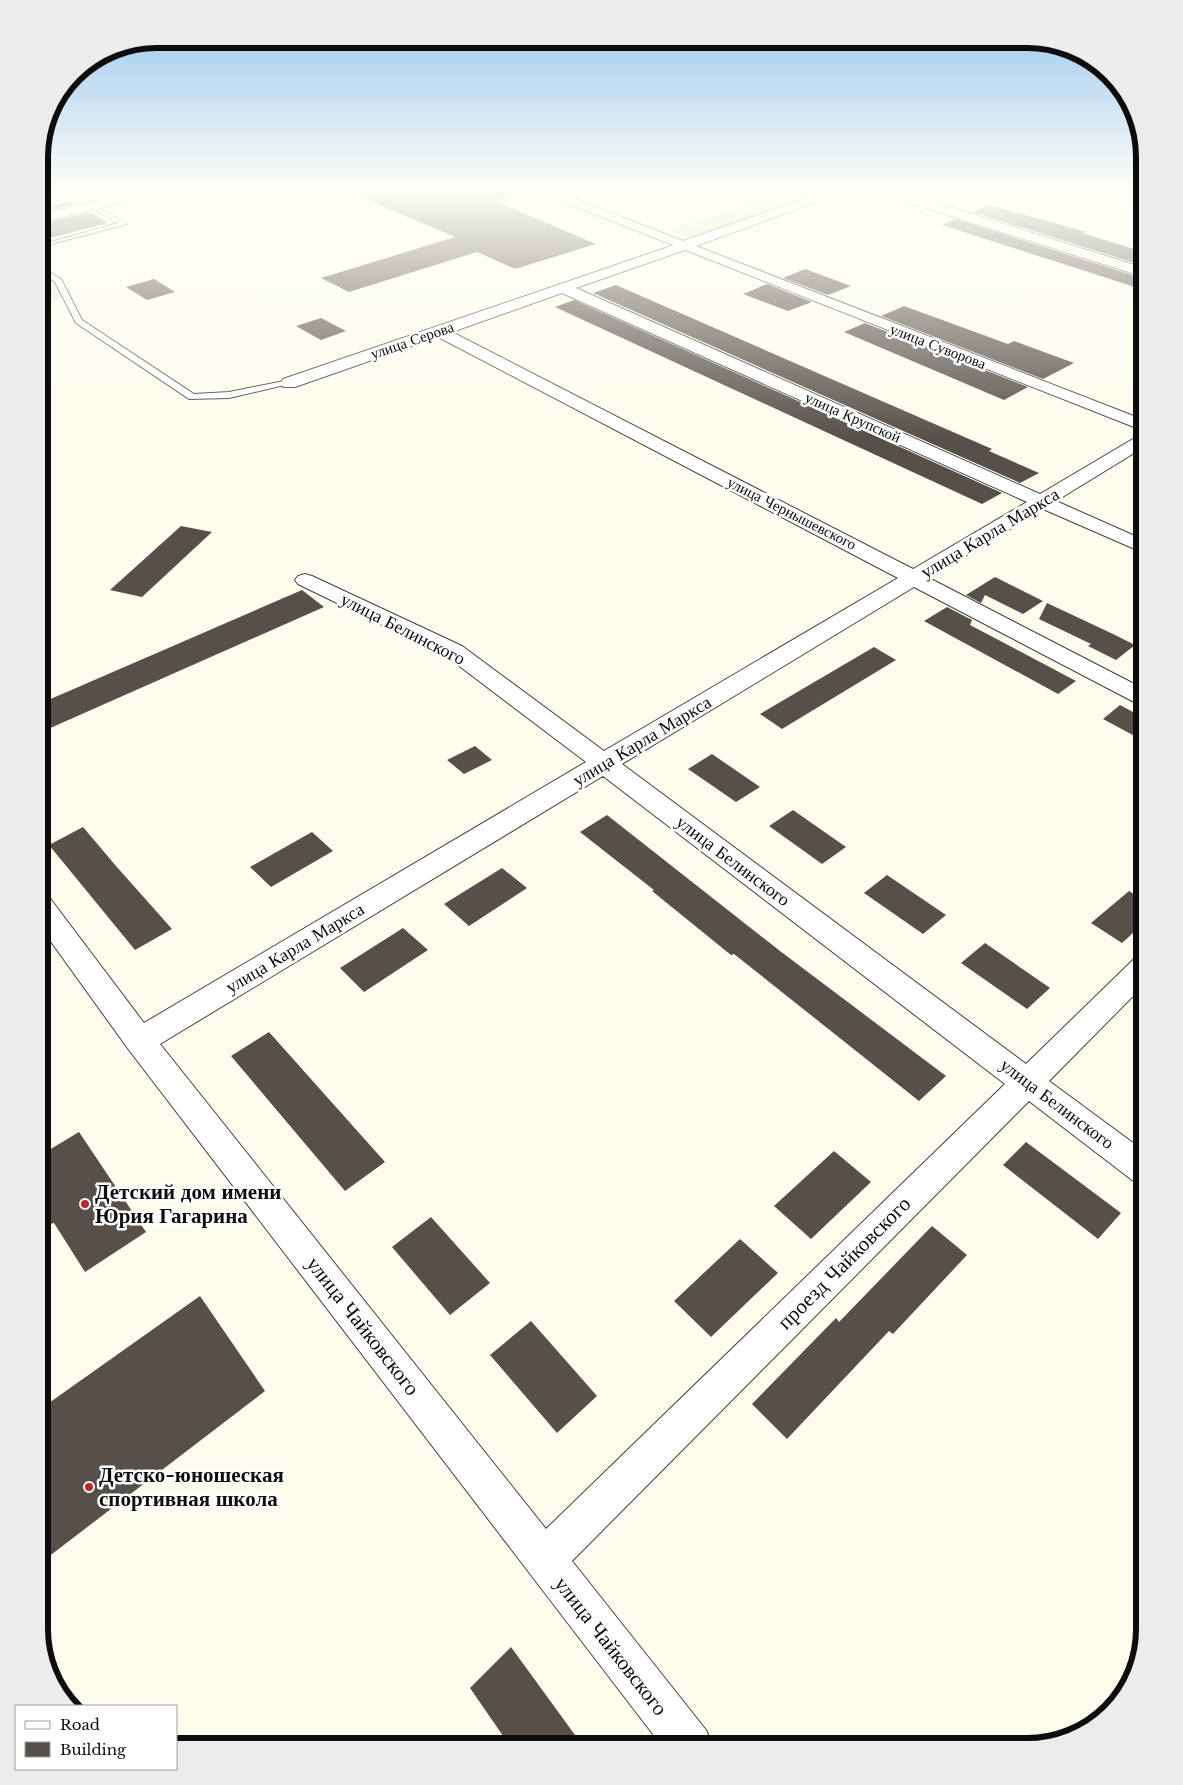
<svg xmlns="http://www.w3.org/2000/svg" width="1183" height="1785" viewBox="0 0 1183 1785" font-family="'Libre Baskerville',serif">
  <style>
    .industrial { fill: #ebe1ec }
    .green { fill: #cee9b8 }
    .building { fill: #564f4a }
    .lines { fill: none; stroke-linecap: round; stroke-linejoin: round }
    .service-casing { stroke: #404040; stroke-width: 2 }
    .minor-casing { stroke: #404040; stroke-width: 2 }
    .tertiary-casing { stroke: #404040; stroke-width: 2 }
    .service { fill: #fff; fill-rule: evenodd }
    .minor { fill: #fff; fill-rule: evenodd }
    .tertiary { fill: #fff; fill-rule: evenodd }
    .poi-dot { fill: #bc2826; stroke: #fff; stroke-width: 2 }
    .labels { text-anchor: middle; dominant-baseline: central; stroke-width: 5; stroke-linejoin: round; paint-order: stroke }
    .far-street-label { font-size: 15px; fill: #0d0d0d; stroke: #fff }
    .street-label { font-size: 18px; fill: #0d0d0d; stroke: #fff }
    .near-poi-label { font-size: 21px; font-weight: bold; fill: #0d0d0d; stroke: #fff; text-anchor: start }
    .near-street-label { font-size: 21px; fill: #0d0d0d; stroke: #fff }
    .rim { fill: none; stroke: #0d0d0d; stroke-width: 6 }
  </style>
  <rect width="100%" height="100%" fill="#fffcee"/>
  <path class="industrial" d="M39,273L72,295L39,304Z"/>
  <path class="green" d="M790,189H834L691,238L669,230Z"/>
  <path class="building" d="M342,189H518L519,194L495,201L596,244L515,269L477,252L349,292L321,278L455,237Z
    M70,201L75,204L39,213V209Z
    M990,205L1086,232L1082,233L1144,252V266L973,212Z
    M90,212L108,223L39,241V225Z
    M956,219L1144,279V290L942,225Z
    M805,269L851,286L828,295L783,278Z
    M154,279L175,292L147,300L126,287Z
    M767,284L812,302L788,311L743,294Z
    M616,285L992,449L989,451L1039,473L1020,483L593,293Z
    M574,300L1002,493L982,504L555,307Z
    M904,306L1008,344L1014,341L1074,363L1043,379L881,316Z
    M321,318L346,331L321,340L296,326Z
    M865,323L1028,387L1004,400L844,332Z
    M181,526L212,532L142,597L110,590Z
    M995,577L1043,601L1023,614L985,595L981,603L966,595Z
    M302,590L324,607L39,733V704Z
    M1047,603L1113,634L1135,645L1116,660L1088,646L1091,644L1039,619Z
    M947,607L972,620L970,625L1076,681L1058,694L924,621Z
    M874,647L896,660L782,729L760,714Z
    M1120,705L1144,718V741L1103,719Z
    M475,746L492,760L464,774L447,760Z
    M712,754L760,787L736,802L688,769Z
    M793,810L846,847L822,864L769,826Z
    M607,815L780,951L946,1076L919,1101L734,954L731,955L652,891L654,890L580,832Z
    M83,827L116,866L172,929L135,950L49,845Z
    M312,832L333,851L271,887L250,867Z
    M502,868L527,888L469,926L444,904Z
    M887,875L946,915L923,934L864,893Z
    M1129,891L1144,900V923L1122,943L1091,923Z
    M403,928L428,950L364,992L340,968Z
    M985,943L1050,988L1027,1009L961,963Z
    M269,1032L385,1162L345,1191L231,1056Z
    M79,1132L146,1232L85,1272L54,1223L39,1227V1156Z
    M1026,1142L1121,1213L1098,1239L1003,1165Z
    M834,1151L871,1182L811,1239L774,1206Z
    M431,1217L490,1283L450,1315L392,1247Z
    M932,1226L967,1255L893,1334L889,1331L787,1439L752,1404L836,1318L839,1322Z
    M740,1239L778,1273L711,1337L674,1301Z
    M200,1296L265,1391L39,1564V1410Z
    M531,1321L597,1396L557,1433L490,1355Z
    M511,1647L583,1746H510L470,1688Z"/>
  <g class="lines">
    <g class="service-casing">
      <path id="service" d="M90,205H94L127,224L51,244V242L118,223L90,207Z
        M39,266L61,279L82,320L194,394L229,392L289,380L293,383L229,398L189,399L76,323L55,282L39,271Z"/>
    </g>
    <g class="minor-casing">
      <path id="minor" d="M39,189H55L39,196Z
        M144,189H166L164,192L39,223V215Z
        M873,189H893L1144,268V277L875,192Z
        M1105,189H1125L1144,195V203L1107,192Z
        M683,242L688,243L690,246L688,249L576,288L1040,494L1138,436L1144,435V447L1056,501L1144,540V553L1043,509L929,578L1144,689V705L1136,703L914,587L622,764L1026,1064L1134,959L1144,956V985L1049,1081L1144,1151V1185L1132,1180L1029,1101L572,1561L706,1730L713,1746H662L129,1050L39,925V894L49,897L144,1023L586,762L446,656L298,584L295,580L298,576L305,574L312,576L462,646L604,751L898,578L438,337L295,387H283L281,383L283,379ZM562,293L1027,502L913,569L452,332ZM603,776L1005,1084L546,1529L160,1044Z"/>
    </g>
    <g class="tertiary-casing">
      <path id="tertiary" d="M531,189H549L683,241L833,189H852L696,246L1144,420V431Z"/>
    </g>
    <use href="#service" class="service"/>
    <use href="#minor" class="minor"/>
    <use href="#tertiary" class="tertiary"/>
  </g>
  <linearGradient id="sky" x2="0" y2="1"><stop stop-color="#93c3ee"/><stop offset="0.43" stop-color="#fffef7"/><stop offset="1" stop-color="#fffef7" stop-opacity="0"/></linearGradient>
  <rect width="1183" height="439" fill="url(#sky)"/>
  <g class="poi-dot">
    <circle cx="85" cy="1204" r="5"/>
    <circle cx="89" cy="1487" r="5"/>
  </g>
  <g class="labels">
    <g class="far-street-label">
      <text transform="translate(412 340) rotate(-19)">улица Серова</text>
      <text transform="translate(938 346) rotate(21)">улица Суворова</text>
      <text transform="translate(853 417) rotate(24)">улица Крупской</text>
      <text transform="translate(792 513) rotate(27)">улица Чернышевского</text>
    </g>
    <g class="street-label">
      <text transform="translate(990 533) rotate(-31)">улица Карла Маркса</text>
      <text transform="translate(403 629) rotate(27)">улица Белинского</text>
      <text transform="translate(642 741) rotate(-31)">улица Карла Маркса</text>
      <text transform="translate(733 861) rotate(37)">улица Белинского</text>
      <text transform="translate(295 948) rotate(-31)">улица Карла Маркса</text>
      <text transform="translate(1057 1104) rotate(37)">улица Белинского</text>
    </g>
    <g class="near-poi-label">
      <text x="95" y="1192">Детский дом имени<tspan x="95" dy="24">Юрия Гагарина</tspan></text>
      <text x="99" y="1475">Детско-юношеская<tspan x="99" dy="24">спортивная школа</tspan></text>
    </g>
    <g class="near-street-label">
      <text transform="translate(844 1263) rotate(-45)">проезд Чайковского</text>
      <text transform="translate(363 1326) rotate(52)">улица Чайковского</text>
      <text transform="translate(611 1646) rotate(52)">улица Чайковского</text>
    </g>
  </g>
  <path d="M0 0H1183V1785H0ZM157 48H1027A109 109 0 0 1 1136 157V1629A109 109 0 0 1 1027 1738H157A109 109 0 0 1 48 1629V157A109 109 0 0 1 157 48Z" fill="#ececec" fill-rule="evenodd"/>
  <path class="rim" d="M157 48H1027A109 109 0 0 1 1136 157V1629A109 109 0 0 1 1027 1738H157A109 109 0 0 1 48 1629V157A109 109 0 0 1 157 48Z"/>
  <rect x="15" y="1705" width="162" height="65" fill="#ffffff" stroke="#9e9e9e"/>
  <rect x="25" y="1721" width="25" height="8" fill="#ffffff" stroke="#9e9e9e"/>
  <text x="60" y="1730" font-size="15" fill="#0d0d0d">Road</text>
  <rect x="25" y="1742" width="25" height="15" fill="#564f4a" stroke="#9e9e9e"/>
  <text x="60" y="1755" font-size="15" fill="#0d0d0d">Building</text>
</svg>
